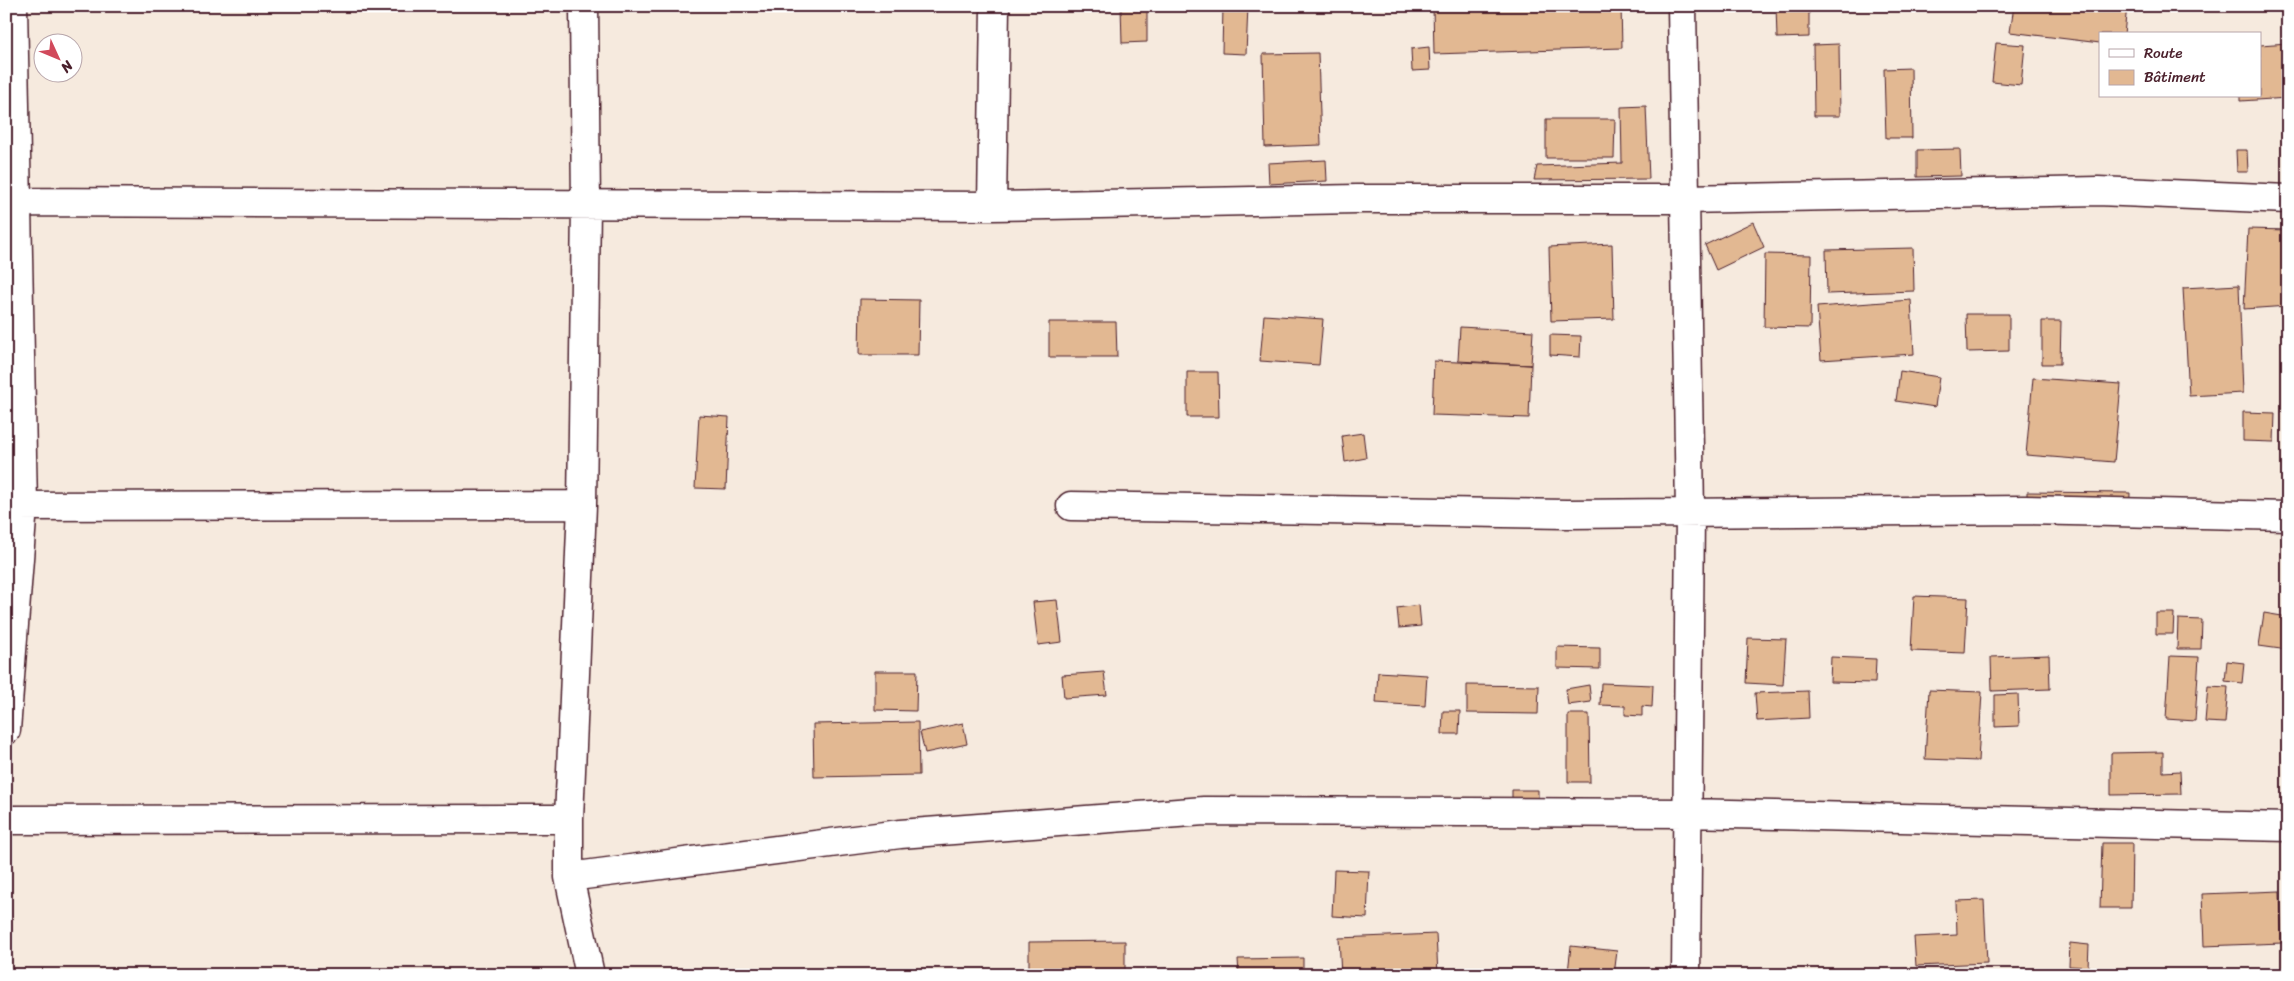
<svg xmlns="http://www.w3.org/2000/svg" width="2294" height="981" viewBox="0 0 2294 981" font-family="Sriracha,sans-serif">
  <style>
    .building { fill: #e2b892; stroke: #4a1f2b }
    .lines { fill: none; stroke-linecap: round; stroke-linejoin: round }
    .street-casing { stroke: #4a1f2b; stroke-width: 31 }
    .street { stroke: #fff; stroke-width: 28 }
  </style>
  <rect width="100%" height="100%" fill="#f6eade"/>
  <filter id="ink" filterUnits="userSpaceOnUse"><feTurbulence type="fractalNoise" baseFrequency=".02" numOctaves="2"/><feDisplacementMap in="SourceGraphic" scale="10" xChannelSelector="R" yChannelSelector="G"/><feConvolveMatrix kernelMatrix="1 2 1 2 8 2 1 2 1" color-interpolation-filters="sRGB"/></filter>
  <g filter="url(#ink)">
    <path class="building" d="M1121,6H1147V42L1122,43Z
      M1223,6H1248L1246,54L1222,53Z
      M1433,6H1621L1622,48L1434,54Z
      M1776,6H1809V37L1777,38Z
      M2014,6H2127L2124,34H2100V43L2010,32Z
      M1996,43L2025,45L2021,85L1992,82Z
      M2288,43V98L2240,101V96H2260V45Z
      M1839,44L1840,116H1814L1813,45Z
      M1429,47L1430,70L1412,71L1411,49Z
      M1318,53L1321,145L1265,147L1263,54Z
      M1911,68L1912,138H1886L1884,69Z
      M1646,106L1649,179L1534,180L1537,166L1622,163L1621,107Z
      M1546,119H1615L1614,158H1546Z
      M1960,149L1961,176L1917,177V150Z
      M2236,150H2247L2248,172H2237Z
      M1326,160L1327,181L1269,184L1268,163Z
      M1753,222L1764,247L1716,270L1705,245Z
      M2248,229L2288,230V306L2244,309Z
      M1612,244L1614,319L1551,321L1549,247Z
      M1913,248L1914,291L1827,294L1826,250Z
      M1765,254L1811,255L1810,328L1764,327Z
      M2239,285L2243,393L2189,396L2183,288Z
      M860,299L919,300L918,355H859Z
      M1911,300L1914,354L1821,360L1817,307Z
      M1966,314H2009V351L1967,352Z
      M1264,315L1323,319L1319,365L1260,361Z
      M2042,321H2061L2060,364H2042Z
      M1049,322H1116L1117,357H1049Z
      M1460,327L1533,331L1531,365L1458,361Z
      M1550,335L1581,336L1580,357L1550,355Z
      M1434,361L1531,365L1529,418L1432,415Z
      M1900,371L1939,377L1935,407L1896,401Z
      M1187,372H1218L1219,417H1187Z
      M2033,378L2121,384L2114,462L2026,455Z
      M2243,412L2275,413L2274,442L2243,441Z
      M699,415L729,417L726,489L695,488Z
      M1363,433L1366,458L1345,462L1342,436Z
      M2027,492L2130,493L2129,523L2027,522Z
      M1914,596L1968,598L1965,653L1911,651Z
      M1057,600L1062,642L1038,645L1033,602Z
      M1419,605L1421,626L1399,628L1397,608Z
      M2156,613H2174L2173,634H2156Z
      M2264,613L2288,617V650L2259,646Z
      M2178,619L2202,620L2201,649H2177Z
      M1748,638L1786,639L1783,685L1746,683Z
      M1557,647L1600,648V669L1557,668Z
      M2049,655L2050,689L1992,691L1991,657Z
      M2170,656L2199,657L2195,721L2166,719Z
      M1831,657L1876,659L1875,683L1830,682Z
      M2227,661L2244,663L2242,683L2225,681Z
      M875,671H917L916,711L875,710Z
      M1104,672L1107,695L1064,698L1062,675Z
      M1378,672L1427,675L1425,706L1376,703Z
      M1601,683L1653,685L1652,707L1642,706V716L1625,715V706L1600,705Z
      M1467,685L1539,686L1538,714L1467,713Z
      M1589,685L1591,702L1568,705L1566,689Z
      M2208,686L2228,687L2225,723L2205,722Z
      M1929,690L1982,692L1978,761L1925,759Z
      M1808,691L1809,718L1757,721L1755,693Z
      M2018,694L2019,726L1995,727V695Z
      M1443,711H1460L1459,734H1442Z
      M1568,714H1589L1590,782H1568Z
      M918,722L919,775L814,777L813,724Z
      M963,723L967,744L925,753L920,732Z
      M2163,752V772L2180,771L2181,794L2111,795V753Z
      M1512,790H1538V809L1512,808Z
      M2102,843H2132L2131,908H2100Z
      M1334,870L1369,871L1367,918L1332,916Z
      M2280,891L2282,943L2204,946L2202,894Z
      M1984,900L1987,963L1916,966L1914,937L1957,935L1956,901Z
      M1436,934L1438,975H1341L1339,938Z
      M1125,941V975H1029V942Z
      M2070,943L2089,945L2088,967L2069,966Z
      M1571,946L1617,951L1614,975L1568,972Z
      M1303,958V975H1239L1238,959Z"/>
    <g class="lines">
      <g class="street-casing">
        <path id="street" d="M584,6L586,206L582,505L569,819V877L590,975
          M1682,6L1690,513L1686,975
          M6,202L992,206L1357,199H1684L2098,191L2288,199
          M992,206L995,6
          M6,506L582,505
          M1071,506L1567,514L2024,510L2288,516
          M6,730L23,506L13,6
          M6,820L569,819
          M569,877L900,834L1204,811L1687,813L2288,827"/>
      </g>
      <use href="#street" class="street"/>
    </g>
  </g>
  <rect width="2294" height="981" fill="none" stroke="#fff" stroke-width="25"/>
  <rect x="12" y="12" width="2269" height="956" fill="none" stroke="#4a1f2b" stroke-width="2" filter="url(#ink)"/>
  <rect x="2099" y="32" width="162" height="65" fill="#ffffff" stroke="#b7a5aa"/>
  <rect x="2109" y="49" width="25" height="8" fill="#ffffff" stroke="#b7a5aa"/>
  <text x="2144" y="58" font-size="15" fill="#4a1f2b">Route</text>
  <rect x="2109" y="70" width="25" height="15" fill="#e2b892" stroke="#b7a5aa"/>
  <text x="2144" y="82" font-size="15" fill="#4a1f2b">Bâtiment</text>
  <g transform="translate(58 58) rotate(134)"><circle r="24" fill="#ffffff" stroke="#b7a5aa"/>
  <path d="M0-4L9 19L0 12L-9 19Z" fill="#d1495b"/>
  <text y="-8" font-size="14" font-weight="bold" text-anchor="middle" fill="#4a1f2b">N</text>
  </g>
</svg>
